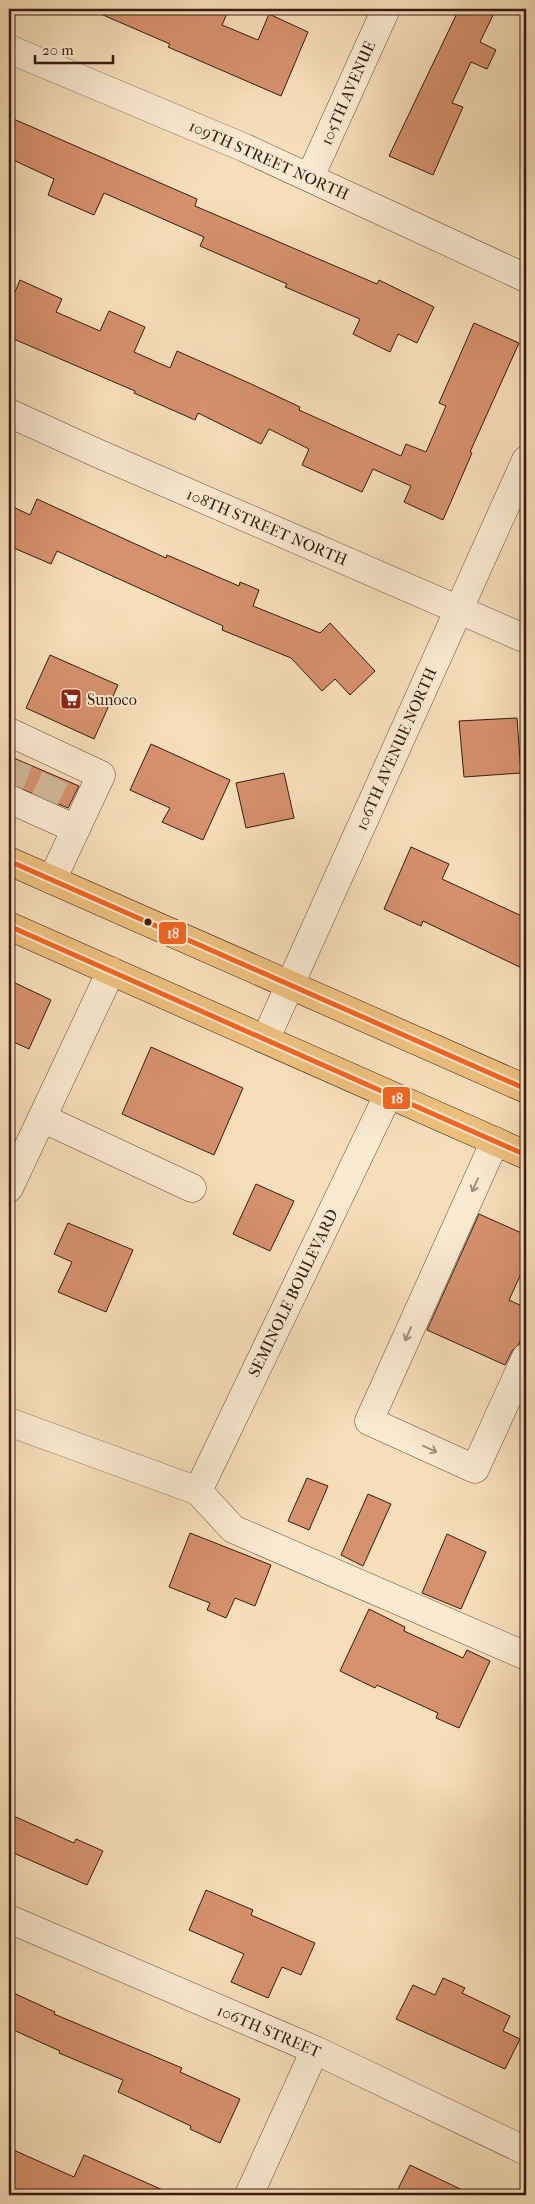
<svg xmlns="http://www.w3.org/2000/svg" width="535" height="2204" viewBox="0 0 535 2204" font-family="'IM FELL French Canon',serif">
  <style>
    .building { fill: #d6916e; stroke: #391b10 }
    .lines { fill: none; stroke-linecap: round; stroke-linejoin: round }
    .minor-tunnel { stroke: #d1b798; stroke-width: 28; stroke-dasharray: 28 14; stroke-linecap: butt }
    .minor-casing { stroke: #684c3a; stroke-width: 29 }
    .major-casing { stroke: #391b10; stroke-width: 29 }
    .minor { stroke: #faead2; stroke-width: 28 }
    .major { stroke: #ecbf7d; stroke-width: 28 }
    .bus-1-casing { stroke: #faead2; stroke-width: 9 }
    .bus-1 { stroke: #f26522; stroke-width: 5 }
    .oneway { stroke: #a38d7b }
    .bus-dot { fill: #391b10; stroke: #faead2; stroke-width: 2 }
    .labels { text-anchor: middle; dominant-baseline: central; stroke-width: 4; stroke-linejoin: round; paint-order: stroke }
    .street-label { font-size: 16px; fill: #391b10; stroke: #faead2 }
    .poi-label { font-size: 16px; fill: #391b10; stroke: #faead2; text-anchor: start }
    .line-badge { stroke: #faead2; stroke-width: 2 }
    .badge-label { font-size: 14px; text-anchor: middle; font-weight: bold; fill: #fff }
  </style>
  <rect width="100%" height="100%" fill="#f7deba"/>
  <filter id="stains"><feTurbulence type="fractalNoise" baseFrequency=".004" numOctaves="4"/><feColorMatrix values="0 0 0 0 .2 0 0 0 0 .09 0 0 0 0 .02 0 0 0 .5 -.17"/></filter>
  <radialGradient id="worn" r=".72"><stop offset=".6" stop-color="#630" stop-opacity="0"/><stop offset="1" stop-color="#630" stop-opacity=".3"/></radialGradient>
  <path class="building" d="M89,9H229L222,25L258,40L269,14L308,32L281,96L168,47L170,44Z
    M459,9H496L480,42L496,50L487,69L471,62L452,103L463,107L433,175L389,156Z
    M9,117L197,199L195,206L377,284L379,280L434,307L417,343L398,334L390,352L353,334L360,319L285,287L287,284L200,246L204,237L104,193L94,215L48,195L54,179L9,158Z
    M20,280L62,299L56,312L100,331L109,311L145,327L134,352L170,368L177,351L249,383L300,407L299,410L401,456L406,444L426,452L446,406L439,403L474,323L519,343L470,452L472,453L443,520L404,502L411,486L373,469L362,492L302,465L309,449L269,429L261,444L198,413L195,420L134,393L135,391L9,337V306Z
    M37,499L166,558L167,555L239,586L240,582L259,590L253,606L320,633L330,623L375,671L350,695L335,679L322,691L291,658L222,630L223,626L57,551L51,564L9,546V505L30,515Z
    M50,655L118,685L94,739L26,708Z
    M517,718L521,773L464,777L459,721Z
    M151,744L230,780L203,840L162,822L170,808L130,790Z
    M9,756L79,786L68,808L9,784Z
    M284,773L294,818L246,828L236,783Z
    M411,847L449,864L442,879L526,918V970L423,921L421,926L384,909Z
    M9,980L51,1000L29,1049L9,1040Z
    M151,1047L243,1088L214,1155L122,1114Z
    M256,1184L294,1201L270,1251L233,1234Z
    M479,1214L526,1235V1263L509,1300L526,1308V1326L519,1344L512,1351L505,1365L427,1330Z
    M68,1223L133,1250L106,1312L58,1292L72,1262L54,1254Z
    M307,1478L328,1486L309,1530L288,1521Z
    M368,1494L391,1504L363,1566L341,1555Z
    M190,1533L271,1565L255,1606L235,1598L226,1618L207,1610L210,1603L169,1587Z
    M447,1534L486,1552L461,1609L422,1593Z
    M369,1609L405,1627L404,1631L463,1658L467,1650L490,1661L459,1728L436,1718L438,1713L377,1685L375,1688L340,1671Z
    M9,1814L74,1843L76,1839L103,1851L87,1885L9,1851Z
    M206,1890L253,1910L251,1915L315,1943L301,1975L282,1967L268,1998L231,1982L244,1954L189,1930Z
    M443,1978L465,1988L462,1993L510,2016L503,2031L520,2039L505,2069L396,2019L413,1985L435,1995Z
    M9,1991L55,2012L54,2014L182,2068L180,2072L240,2099L220,2143L190,2129L191,2126L118,2092L123,2080L59,2053L60,2051L9,2028Z
    M9,2148L74,2177L84,2155L174,2195H24L9,2188Z
    M410,2165L473,2195H395Z"/>
  <g class="lines">
    <path class="minor-tunnel" d="M9,786L19,761
      M43,803L56,776"/>
    <g class="minor-casing">
      <path id="minor" d="M9,49L245,148L526,278
        M310,177L386,9
        M9,413L97,453L526,639
        M9,732L101,775L52,880
        M9,799L76,829
        M266,1038L526,460
        M42,1118L192,1188
        M495,1141L369,1421L475,1469L526,1357
        M9,1188L111,971
        M9,1422L198,1491L233,1529L526,1656
        M198,1491L388,1095
        M9,1919L315,2050L526,2151
        M249,2195L315,2050"/>
    </g>
    <g class="major-casing">
      <path id="major" d="M9,861L526,1089
        M9,926L526,1155"/>
    </g>
    <use href="#minor" class="minor"/>
    <use href="#major" class="major"/>
    <g class="bus-1-casing">
      <path id="bus-1" d="M9,861L526,1089
        M9,926L526,1155"/>
    </g>
    <use href="#bus-1" class="bus-1"/>
  </g>
  <defs><path id="oneway-shaft" d="M-6 0H5M1.5-3L5.5 0L1.5 3" fill="none" stroke-width="1.6" stroke-linecap="round" stroke-linejoin="round" transform="scale(1.25)"/></defs>
  <g class="oneway">
    <use href="#oneway-shaft" transform="translate(475 1185) rotate(114)"/>
    <use href="#oneway-shaft" transform="translate(408 1334) rotate(114)"/>
    <use href="#oneway-shaft" transform="translate(430 1449) rotate(25)"/>
  </g>
  <defs>
    <g id="supermarket-square" transform="scale(1.125)"><rect x="-9" y="-9" width="18" height="18" rx="4" fill="#8f2418" stroke="#faead2"/><path d="M-6-5.5h2.5l.6 2H6L4.5 2H-2.5L-4.4-4H-6ZM-1.5 3.2a1.3 1.3 0 1 0 .1 0ZM3 3.2a1.3 1.3 0 1 0 .1 0Z" fill="#fff"/></g>
  </defs>
  <g fill-rule="evenodd">
    <use href="#supermarket-square" x="71" y="699"/>
  </g>
  <circle class="bus-dot" cx="148" cy="922" r="4.5"/>
  <g class="labels">
    <g class="street-label">
      <text transform="translate(348 93) rotate(-66)">105TH AVENUE</text>
      <text transform="translate(269 160) rotate(24)">109TH STREET NORTH</text>
      <text transform="translate(267 527) rotate(23)">108TH STREET NORTH</text>
      <text transform="translate(396 749) rotate(-66)">106TH AVENUE NORTH</text>
      <text transform="translate(293 1293) rotate(-64)">SEMINOLE BOULEVARD</text>
      <text transform="translate(269 2031) rotate(23)">106TH STREET</text>
    </g>
    <g class="poi-label">
      <text x="87" y="699">Sunoco</text>
    </g>
  </g>
  <g class="line-badge">
    <rect x="158" y="921" width="29" height="24" rx="5" fill="#f26522"/>
    <rect x="382" y="1086" width="29" height="24" rx="5" fill="#f26522"/>
  </g>
  <g class="badge-label">
    <text x="173" y="938">18</text>
    <text x="397" y="1103">18</text>
  </g>
  <rect width="535" height="2204" fill="none" stroke="#f7deba" stroke-width="30"/>
  <rect x="10" y="10" width="515" height="2184" fill="none" stroke="#391b10" stroke-width="2.5"/>
  <rect x="15" y="15" width="505" height="2174" fill="none" stroke="#391b10"/>
  <path d="M35 55v8h78v-8" fill="none" stroke="#391b10" stroke-width="2.5"/>
  <text x="42" y="55" font-size="15" fill="#391b10" stroke="#faead2" stroke-width="4" paint-order="stroke">20 m</text>
  <rect width="100%" height="100%" filter="url(#stains)"/>
  <rect width="100%" height="100%" fill="url(#worn)"/>
</svg>
